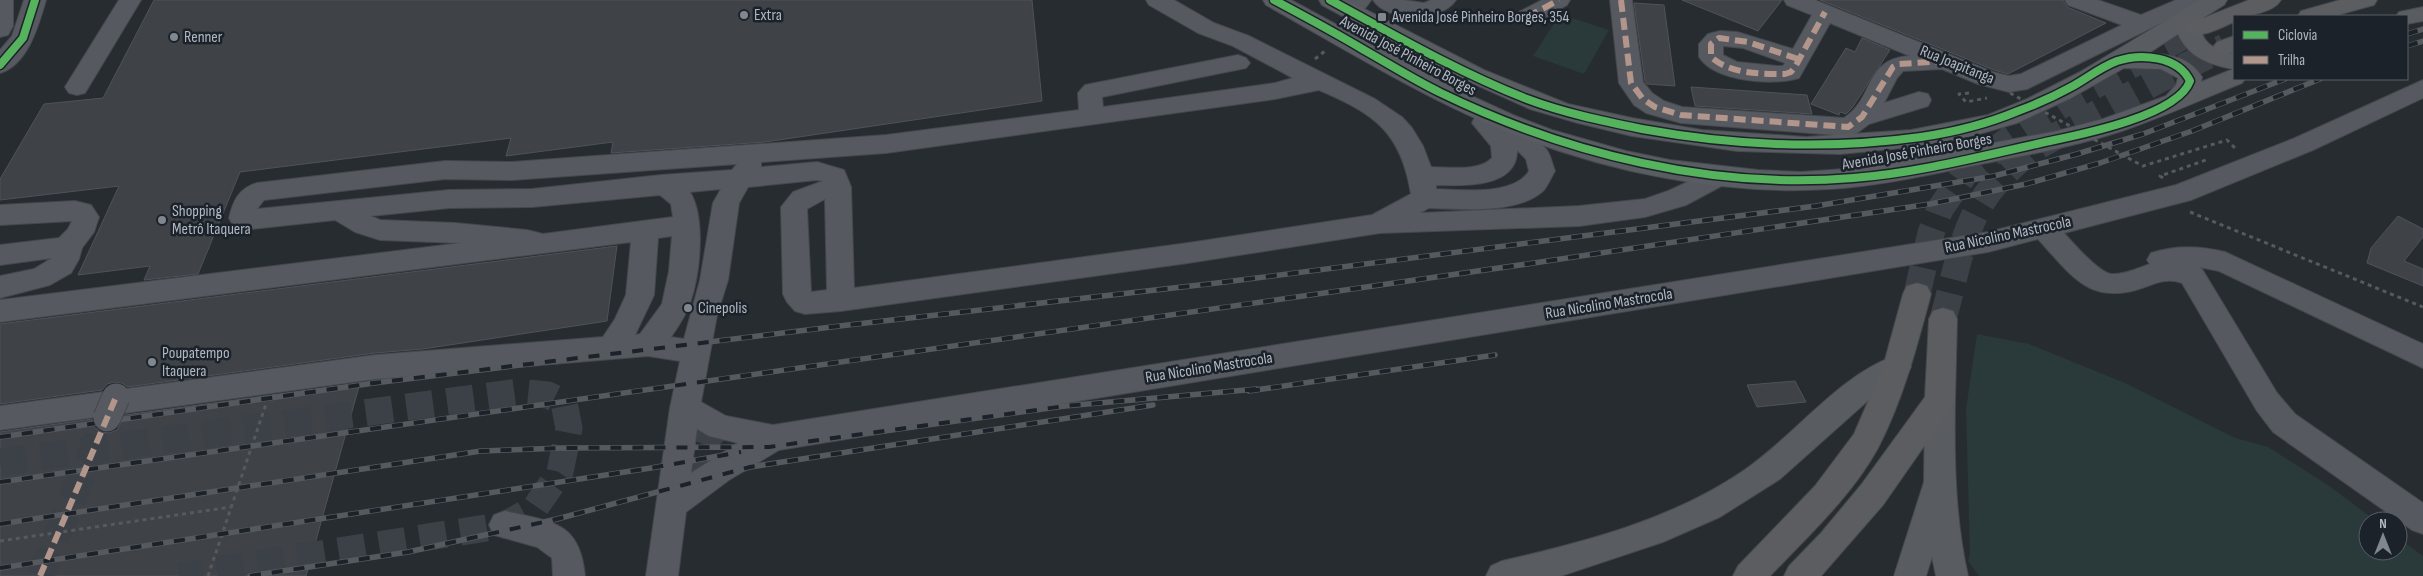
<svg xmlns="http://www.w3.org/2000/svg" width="2423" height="576" viewBox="0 0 2423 576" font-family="'Sofia Sans Condensed',sans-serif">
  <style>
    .green { fill: #2a393a }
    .building { fill: #3f4348; stroke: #4f5359 }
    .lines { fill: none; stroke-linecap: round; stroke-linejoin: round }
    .minor-tunnel { stroke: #3c4147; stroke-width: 27; stroke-dasharray: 27 14; stroke-linecap: butt }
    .highway-tunnel { stroke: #3c4147; stroke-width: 27; stroke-dasharray: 27 14; stroke-linecap: butt }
    .minor-casing { stroke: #44484c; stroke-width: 2 }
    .major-casing { stroke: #45484e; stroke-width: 2 }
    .highway-casing { stroke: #44484d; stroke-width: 2 }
    .path { stroke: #565a5e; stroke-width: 3; stroke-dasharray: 4 4; stroke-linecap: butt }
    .minor { fill: #565a60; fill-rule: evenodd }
    .major { fill: #595d61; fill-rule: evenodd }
    .highway { fill: #5b5d60; fill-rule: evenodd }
    .rail-casing { stroke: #565a5e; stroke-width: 5.5 }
    .rail { stroke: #1c222a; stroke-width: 4; stroke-dasharray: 11; stroke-linecap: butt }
    .minor-bridge-casing { stroke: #44484c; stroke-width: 29; stroke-linecap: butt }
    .path-bridge { stroke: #565a5e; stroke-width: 3; stroke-dasharray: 4 4; stroke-linecap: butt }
    .minor-bridge { stroke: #565a60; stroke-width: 27 }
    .quiet { stroke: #b2968c; stroke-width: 6; stroke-dasharray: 12 6; stroke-linecap: butt }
    .cycleway-casing { stroke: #1c222a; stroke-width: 11 }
    .cycleway { stroke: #56b35d; stroke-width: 8 }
    .poi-dot { fill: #81878f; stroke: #1c222a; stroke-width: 2 }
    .labels { text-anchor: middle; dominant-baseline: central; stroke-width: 5; stroke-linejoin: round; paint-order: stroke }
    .poi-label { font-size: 16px; fill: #b1b8c2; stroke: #1c222a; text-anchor: start }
    .street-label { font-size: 16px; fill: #b1b8c2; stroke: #1c222a }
  </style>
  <rect width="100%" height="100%" fill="#272c31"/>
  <path class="green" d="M1560,14L1609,30L1584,74L1533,56Z
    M1977,334L2029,344L2125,383L2235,438L2268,447L2328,485L2376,521H2368V551H2398V538L2423,556V576H1979L1968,561L1970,554L1966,409Z"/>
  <path class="building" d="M154,0H1032L1042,101L765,142L611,153L613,142L506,156L511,138L240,172L198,274L144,280L150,266L78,275L119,186L0,200V179L44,104L103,98Z
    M1682,0H1782L1758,31Z
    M1820,0H2063L2067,7L2106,23L2008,74L1994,70Z
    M1634,3L1664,5L1675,86L1647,84L1645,81Z
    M1862,38L1890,50L1852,108L1846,114L1840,112L1839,115L1811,104L1846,48L1855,52Z
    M1691,87L1807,95L1812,114L1695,106Z
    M2398,216L2423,229V237L2404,261L2423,269V286L2367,263L2371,248Z
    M617,246L607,321L423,349L375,353L127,387L122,383L114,382L107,384L102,390L0,404V324Z
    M1795,381L1806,402L1757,407L1747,385Z
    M360,383L306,576H0V432L92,419L94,427L101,432L109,433L117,430L125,415Z"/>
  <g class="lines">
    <path class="minor-tunnel" d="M0,462L519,392L548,395L564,403L569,428L560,472L535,508L505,525L179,576
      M718,471H706L700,464C702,446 704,437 720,427
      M40,576L98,437"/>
    <path class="highway-tunnel" d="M1917,294L1931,233L1940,209L1965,173L2010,139L2077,95L2196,29
      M1943,319C1954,281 1960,240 1980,205C1992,184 2011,167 2029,151L2160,79L2225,47"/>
    <g class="minor-casing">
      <path id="minor" d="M0,0H13V26L8,35L0,37Z
        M24,0H46C39,24 28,65 0,73V50L12,36Z
        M119,0H141L85,93L77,95L69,93L65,87Z
        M1146,0H1174L1214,23L1249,36L1375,99L1402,117L1412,128L1423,146L1431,167C1448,167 1479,172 1492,158L1491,146L1472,123L1475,117C1495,111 1533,133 1546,149C1551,155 1552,164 1555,171C1551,177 1548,186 1543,191C1518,214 1460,209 1429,208L1420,213L1579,206L1645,199L1668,191L1720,167L1729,170L1733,176L1729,182L1686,205L1645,217L1579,226L1380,233L1188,263L841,311L805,314L795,311L787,302L783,294L781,207L793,192L823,181L817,180L748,187L739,203L728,280L717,315L701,402L726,416L773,425L1988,232L2176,185L2295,138L2423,80V98L2313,150L2191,200L2064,233C2073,243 2098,272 2111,274C2124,275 2138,268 2150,264L2147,260L2151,253C2175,245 2201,246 2225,252L2423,344V368L2219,271L2199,267L2202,269L2277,393L2295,414L2423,503V534L2412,530L2273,432L2257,411L2182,283C2169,278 2157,282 2145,287C2090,307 2072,276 2038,239L1988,252L779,450L729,480L686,512L678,576H646L670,408L680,361L648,356L375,379L0,430V406L375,355L603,337L615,319L626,295L631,242L0,322V300L461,243L380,240L355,232L335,220L243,230L234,227L229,218C233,201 239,188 257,183L445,161L512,162L886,135L1079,110L1078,93L1085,85L1238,55L1246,58L1250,63L1246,68L1102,97L1103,107L1275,83L1293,78L1233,46L1198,33L1149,5ZM1319,90C1375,114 1401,132 1411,194L1372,215L1188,243L854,288L851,187L844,170L817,162L761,167V162L886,153L1275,99ZM1517,150L1526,159L1529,171C1514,196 1462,190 1436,189V185C1463,186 1518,188 1517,150ZM737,164L732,170L661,175L532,189L449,190L257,209L264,200L445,179L512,180ZM721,189L713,203L700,280L684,339L671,337C678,327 686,315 690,303C700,275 706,218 690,192ZM660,195L671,204L673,217L543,234L527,230L455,223L380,220L371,216L449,208L532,207ZM825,199L827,290L811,292L807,209ZM672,236L669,271L662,304L640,334L635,335L654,295L658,238ZM697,429L709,436L738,443L691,473Z
        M1346,0H1371C1364,12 1354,19 1340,15L1337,10Z
        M1373,0H1404L1424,3L1431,0H1456C1441,23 1387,22 1373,0Z
        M1542,0H1570L1567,5C1552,13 1536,27 1519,22L1516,17L1519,12Z
        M1610,0H1632L1643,82L1652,93L1664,101L1682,107L1844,118C1875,98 1864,58 1910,56L1830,23L1799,78C1774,86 1715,82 1699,57V44L1708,34L1720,31L1737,32L1793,49L1812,15L1787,5L1784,0H1815L1993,72L2009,76L2021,74L2122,25L2068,5L2065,0H2098L2141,15L2176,0H2211L2208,5L2182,13L2027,89L2009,92L1978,84L1942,69L1903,71L1897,78L1884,103L1919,92L1928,94L1931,100L1928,106L1869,124L1857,133L1848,136L1681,123L1646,113L1634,105L1619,83ZM1723,46L1743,48L1785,63L1783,66H1777L1737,62L1723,55Z
        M75,201L91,205L99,217L94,232L82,248L79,259L71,273L50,285L0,298V276L34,269L52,258L0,265V245L59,238L68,229L72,221L0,225V205Z
        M505,511C552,522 580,521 585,576H553L552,558L537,547L494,535L489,525L494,515Z"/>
    </g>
    <g class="major-casing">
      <path id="major" d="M1263,0H1291L1454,88L1513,115L1552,130L1626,151L1670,160L1758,170L1801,172L1860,168L2057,131L2103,119L2166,96L2176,85L2178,78L2161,69L2124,68L2071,98L2017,123L1972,136L1923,146L1840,154L1737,151L1632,136L1578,123L1530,109L1443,70L1322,5L1319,0H1347L1484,70L1568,104L1632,118L1702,130L1806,137L1911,130L1988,115L2027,99L2080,72L2200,0H2227L2224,5L2203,18C2196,41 2214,50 2234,54V79H2245L2242,83C2203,99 2163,117 2122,131C2073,147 2022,156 1971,166C1929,175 1887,184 1844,188C1727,198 1602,172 1495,127C1415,93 1341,47 1266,5ZM2178,34C2188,57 2210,65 2233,69L2201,82L2202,77C2189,57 2172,55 2149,53Z
        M2423,7V21L2407,24V16H2396L2399,12Z
        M1897,355L1907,359L1911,367L1907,375L1872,397L1780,479L1720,517L1663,542L1561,576H1486L1491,566L1502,561C1585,542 1671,520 1743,471C1794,437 1838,375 1897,355Z
        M1940,388L1950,391L1955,400C1954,460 1955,518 1968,576H1936L1932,557L1926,576H1894L1924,482L1925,400L1930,391Z"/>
    </g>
    <g class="highway-casing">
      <path id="highway" d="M2249,0H2281C2273,13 2249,16 2234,16V22C2220,28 2203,38 2188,34L2184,29L2188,24Z
        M2340,0H2377L2374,5L2334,16H2298L2301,11Z
        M2234,36V52L2225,55L2217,52L2213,47L2217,42Z
        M1917,283L1927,286L1931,294C1917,346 1903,400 1878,448C1851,497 1808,536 1770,576H1733L1738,566L1815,486L1854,434L1883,367L1903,294L1907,286Z
        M1943,308L1953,311L1957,319L1955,400L1950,409L1883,505L1821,576H1784L1789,566L1821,533L1861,485L1925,397L1929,319L1933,311Z"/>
    </g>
    <path class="path" d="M1315,59L1325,51
      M1969,93L1959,94L1966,102L1987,98
      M2128,158L2143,166L2227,140L2236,149
      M2163,178L2160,176L2209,159
      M2190,212L2423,307
      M0,541L231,507
      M208,576L266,404"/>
    <use href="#minor" class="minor"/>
    <use href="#major" class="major"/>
    <use href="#highway" class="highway"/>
    <g class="rail-casing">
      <path id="rail" d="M2407,34L2423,29
        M2407,46L2423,41
        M1249,391L1495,355
        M0,437L374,383L848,325L1217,283L1816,206L1994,176L2077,154L2143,134L2285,79
        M0,482L1527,264L1930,204L2026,184L2100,163L2192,131L2320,79
        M0,524L481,451L562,448L769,447L1065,406L1257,389
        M0,568L651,468L741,452
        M250,576L408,552L557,519L750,467L1153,405"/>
    </g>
    <use href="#rail" class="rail"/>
    <g class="minor-bridge-casing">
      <path id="minor-bridge" d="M107,418L116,397"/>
    </g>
    <path class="path-bridge" d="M2010,93L2128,158"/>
    <use href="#minor-bridge" class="minor-bridge"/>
    <path class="quiet" d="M1621,0L1631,83L1643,99L1655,107L1681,115L1848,127L1862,117L1893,67L1899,64L1946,61
      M1527,17L1559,0
      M1798,59L1748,42L1719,38L1711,44V57C1730,74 1761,74 1785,74L1791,72L1795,67L1825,12
      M40,576L116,397"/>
    <g class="cycleway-casing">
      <path id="cycleway" d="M1274,0C1304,16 1334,32 1364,50C1389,64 1414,80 1441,93C1567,154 1713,190 1853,178C1919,173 1986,155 2050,141C2084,134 2178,115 2190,81C2178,56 2141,53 2117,61C2101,67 2087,78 2073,86C2055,96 2037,104 2018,111C1987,124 1955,132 1921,137C1827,150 1735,146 1642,129C1603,121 1564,113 1527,99C1458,72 1394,35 1330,0
        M0,65L23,38L35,0"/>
    </g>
    <use href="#cycleway" class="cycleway"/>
  </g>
  <g class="poi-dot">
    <circle cx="744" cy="15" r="5"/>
    <rect x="1377" y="12" width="10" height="10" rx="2.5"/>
    <circle cx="174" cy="37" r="5"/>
    <circle cx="162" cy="220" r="5"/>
    <circle cx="688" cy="308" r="5"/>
    <circle cx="152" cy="362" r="5"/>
  </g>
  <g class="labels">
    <g class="poi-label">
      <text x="754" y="15">Extra</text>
      <text x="1392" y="17">Avenida José Pinheiro Borges, 354</text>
      <text x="184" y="37">Renner</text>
      <text x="172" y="211">Shopping<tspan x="172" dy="18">Metrô Itaquera</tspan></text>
      <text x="698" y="308">Cinepolis</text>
      <text x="162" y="353">Poupatempo<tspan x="162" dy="18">Itaquera</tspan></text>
    </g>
    <g class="street-label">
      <text transform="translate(1408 56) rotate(28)">Avenida José Pinheiro Borges</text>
      <text transform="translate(1957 65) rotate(22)">Rua Joapitanga</text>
      <text transform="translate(1917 152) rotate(-10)">Avenida José Pinheiro Borges</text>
      <text transform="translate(2008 235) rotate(-12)">Rua Nicolino Mastrocola</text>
      <text transform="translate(1609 304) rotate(-9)">Rua Nicolino Mastrocola</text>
      <text transform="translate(1209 368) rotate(-9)">Rua Nicolino Mastrocola</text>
    </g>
  </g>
  <rect x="2233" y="15" width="175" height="65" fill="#1c222a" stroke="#585e67"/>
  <rect x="2243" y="31" width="25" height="8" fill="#56b35d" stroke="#585e67"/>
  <text x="2278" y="40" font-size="15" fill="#b1b8c2">Ciclovia</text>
  <rect x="2243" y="56" width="25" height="8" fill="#b2968c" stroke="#585e67"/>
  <text x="2278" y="65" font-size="15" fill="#b1b8c2">Trilha</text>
  <g transform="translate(2383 536)"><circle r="24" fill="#1c222a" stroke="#585e67"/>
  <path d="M0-4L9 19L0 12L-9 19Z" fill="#81878f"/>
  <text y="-8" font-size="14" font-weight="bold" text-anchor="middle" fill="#b1b8c2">N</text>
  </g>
</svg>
